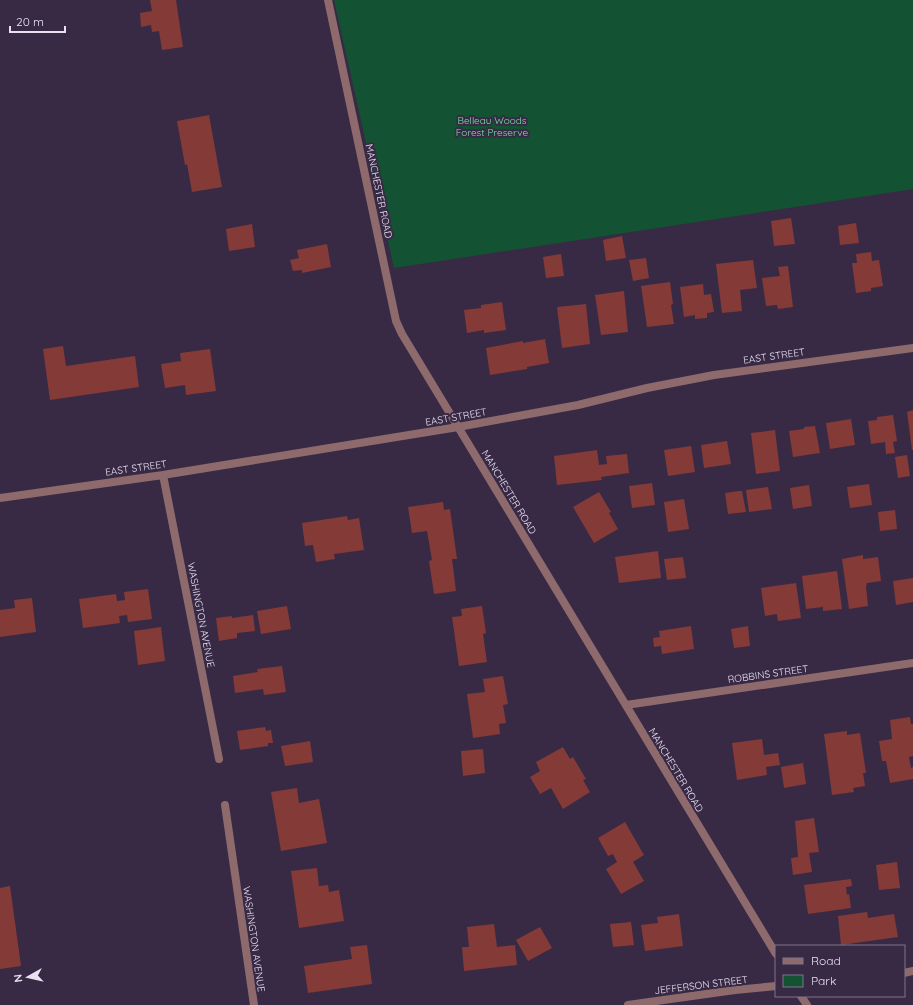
<svg xmlns="http://www.w3.org/2000/svg" width="913" height="1005" viewBox="0 0 913 1005" font-family="Quicksand,sans-serif">
  <style>
    .green { fill: #135333 }
    .building { fill: #843a37 }
    .lines { fill: none; stroke-linecap: round; stroke-linejoin: round }
    .minor { stroke: #8e6a6c; stroke-width: 8 }
    .labels { text-anchor: middle; dominant-baseline: central; stroke-width: 4; stroke-linejoin: round; paint-order: stroke }
    .park-label { font-size: 10px; fill: #76e3a6; stroke: #382a45 }
    .street-label { font-size: 10px; fill: #e9e0f2; stroke: #382a45 }
  </style>
  <rect width="100%" height="100%" fill="#382a45"/>
  <path class="green" d="M334,0H913V189L394,268Z"/>
  <path class="building" d="M150,0H176L183,47L162,50L159,31L152,32L151,25L141,27L140,13L152,11Z
    M209,115L222,187L192,192L187,164L185,165L177,121Z
    M791,218L795,244L774,246L771,221Z
    M856,223L859,243L840,245L838,226Z
    M252,224L255,247L229,251L226,229Z
    M622,236L626,258L606,261L603,240Z
    M327,244L331,267L302,273V270L293,271L290,260L299,258L297,250Z
    M871,252L872,261L879,260L883,286L871,288V291L856,293L852,263H857L856,254Z
    M561,254L564,276L546,278L543,257Z
    M646,258L649,278L633,281L629,260Z
    M753,260L757,288L740,290L742,311L722,313L716,264Z
    M788,266L793,307L778,309L777,305L766,306L762,278L780,276L778,267Z
    M670,282L673,304L671,305L674,324L647,327L641,286Z
    M703,284L704,295L711,294L714,312L707,313V318L695,319V315L684,317L680,287Z
    M624,291L628,332L601,335L595,295Z
    M502,302L506,330L484,333V330L467,333L464,310L481,308V305Z
    M586,304L590,344L562,348L557,307Z
    M545,339L549,363L527,367V369L490,375L486,348L523,341V343Z
    M63,346L66,366L135,356L139,387L50,400L43,349Z
    M210,349L216,391L186,395L185,385L165,388L161,364L181,361L180,353Z
    M913,410V450H912L907,412Z
    M893,415L897,441L893,442L895,453L886,454L885,442L871,444L868,421L877,420V417Z
    M851,419L855,445L830,449L826,423Z
    M815,426L820,453L793,457L789,431L804,429V427Z
    M775,430L780,471L756,474L751,433Z
    M727,441L731,464L704,468L701,445Z
    M691,446L695,472L668,476L664,450Z
    M597,450L599,465L607,464L606,456L627,454L629,473L601,477L602,480L557,485L554,456Z
    M907,455L910,476L898,478L895,457Z
    M652,483L655,505L632,508L629,486Z
    M869,484L872,505L850,508L847,487Z
    M809,485L812,506L793,509L790,488Z
    M768,487L772,509L749,512L746,490Z
    M739,491H742L746,512L728,514L725,493Z
    M599,492L611,512L609,513L618,529L594,543L573,507Z
    M684,499L689,529L668,532L664,502Z
    M443,502L444,510L450,509L457,559H452L456,591L434,594L429,561L432,560L427,531L412,533L408,507Z
    M895,510L897,529L880,531L878,512Z
    M347,516L348,520L359,518L364,550L334,554L335,559L316,562L313,545L305,546L302,523Z
    M658,551L661,578L619,583L615,557Z
    M863,555V559L878,557L881,581L867,583L866,586L868,606L849,609L842,559Z
    M683,557L686,578L667,580L664,559Z
    M837,571L842,609L823,611V607L806,609L802,576Z
    M913,578V602L896,605L893,581Z
    M796,583L801,618L778,621L777,614L765,616L761,588Z
    M148,589L152,619L128,622L127,615L119,616L120,623L83,628L79,599L116,594L117,601L125,600L124,592Z
    M32,598L36,632L0,637V610L15,608L14,600Z
    M287,606L291,629L261,634L257,611Z
    M482,606L486,633L483,634L487,662L459,666L452,617L462,616L461,609Z
    M253,615L255,631L237,633V638L219,641L216,618L232,616V618Z
    M691,626L694,649L662,654L661,646L654,647L653,638L660,637L659,631Z
    M748,626L750,646L734,648L731,629Z
    M161,627L165,661L138,665L134,631Z
    M282,666L286,692L264,695L263,689L235,693L233,676L258,672L257,669Z
    M503,676L508,704L503,705L506,723L499,724L500,734L473,738L467,694L485,692L483,679Z
    M910,717L911,724H913V756L909,757L911,768L913,767V779L890,783L886,761H882L879,741L892,739L890,720Z
    M265,727L266,731L271,730L273,743H268V746L240,750L237,731Z
    M847,731V735L860,733L866,773H863L865,786L853,788L854,792L832,795L824,734Z
    M762,739L764,755L778,753L780,765L766,767L767,775L737,780L732,743Z
    M310,741L313,762L285,766L281,746Z
    M563,747L570,759L573,757L586,779L583,780L590,792L563,809L551,788L540,794L530,777L540,771L536,762Z
    M483,749L485,773L463,776L461,751Z
    M803,763L806,784L784,788L781,767Z
    M297,788L299,803L319,799L327,843L281,851L271,792Z
    M814,818L819,852L809,853L812,872L793,875L791,858L798,857L795,821Z
    M625,822L644,855L633,862L644,881L621,894L606,869L617,862L613,854L608,856L598,838Z
    M897,862L900,888L879,890L876,865Z
    M317,868L319,886L328,885L329,892L339,890L344,921L299,928L291,871Z
    M851,879L852,886L846,887L847,895L849,894L851,908L808,914L804,885Z
    M10,886L21,966L0,969V888Z
    M867,912L868,918L894,914L898,937L841,945L838,916Z
    M679,914L683,946L645,951L641,925L658,923L657,917Z
    M631,922L634,945L613,947L610,924Z
    M494,924L497,947L515,945L517,965L464,971L462,947H469L467,927Z
    M540,927L552,948L528,961L516,940Z
    M367,945L372,984L308,993L304,966L352,959L350,947Z"/>
  <g class="lines">
    <path class="minor" d="M328,0L396,321L402,334L776,954
      M163,475L219,759
      M0,498L163,475L458,427L578,405L647,388L714,375L913,348
      M626,705L913,663
      M225,805L254,1005
      M904,973L913,971
      M801,996L807,1005
      M628,1005L735,990L776,986"/>
  </g>
  <g class="labels">
    <g class="park-label">
      <text x="492" y="120">Belleau Woods<tspan x="492" dy="12">Forest Preserve</tspan></text>
    </g>
    <g class="street-label">
      <text transform="translate(379 191) rotate(78)">MANCHESTER ROAD</text>
      <text transform="translate(774 356) rotate(-8)">EAST STREET</text>
      <text transform="translate(456 417) rotate(-10)">EAST STREET</text>
      <text transform="translate(136 468) rotate(-8)">EAST STREET</text>
      <text transform="translate(509 492) rotate(59)">MANCHESTER ROAD</text>
      <text transform="translate(201 615) rotate(79)">WASHINGTON AVENUE</text>
      <text transform="translate(768 674) rotate(-8)">ROBBINS STREET</text>
      <text transform="translate(676 770) rotate(59)">MANCHESTER ROAD</text>
      <text transform="translate(254 939) rotate(82)">WASHINGTON AVENUE</text>
      <text transform="translate(701 985) rotate(-7)">JEFFERSON STREET</text>
    </g>
  </g>
  <rect x="775" y="945" width="130" height="52" fill="#382a45" stroke="#7f738a"/>
  <rect x="783" y="958" width="20" height="6" fill="#8e6a6c" stroke="#7f738a"/>
  <text x="811" y="965" font-size="12" fill="#e9e0f2">Road</text>
  <rect x="783" y="975" width="20" height="12" fill="#135333" stroke="#7f738a"/>
  <text x="811" y="985" font-size="12" fill="#e9e0f2">Park</text>
  <g transform="translate(28 977) rotate(262)" stroke="#382a45" stroke-width="3" paint-order="stroke">
  <path d="M0-3L7 15L0 10L-7 15Z" fill="#e9e0f2"/>
  <text y="-6" font-size="11" font-weight="bold" text-anchor="middle" fill="#e9e0f2">N</text>
  </g>
  <path d="M10 26v6h55v-6" fill="none" stroke="#e9e0f2" stroke-width="2"/>
  <text x="16" y="26" font-size="12" fill="#e9e0f2" stroke="#382a45" stroke-width="3" paint-order="stroke">20 m</text>
</svg>
